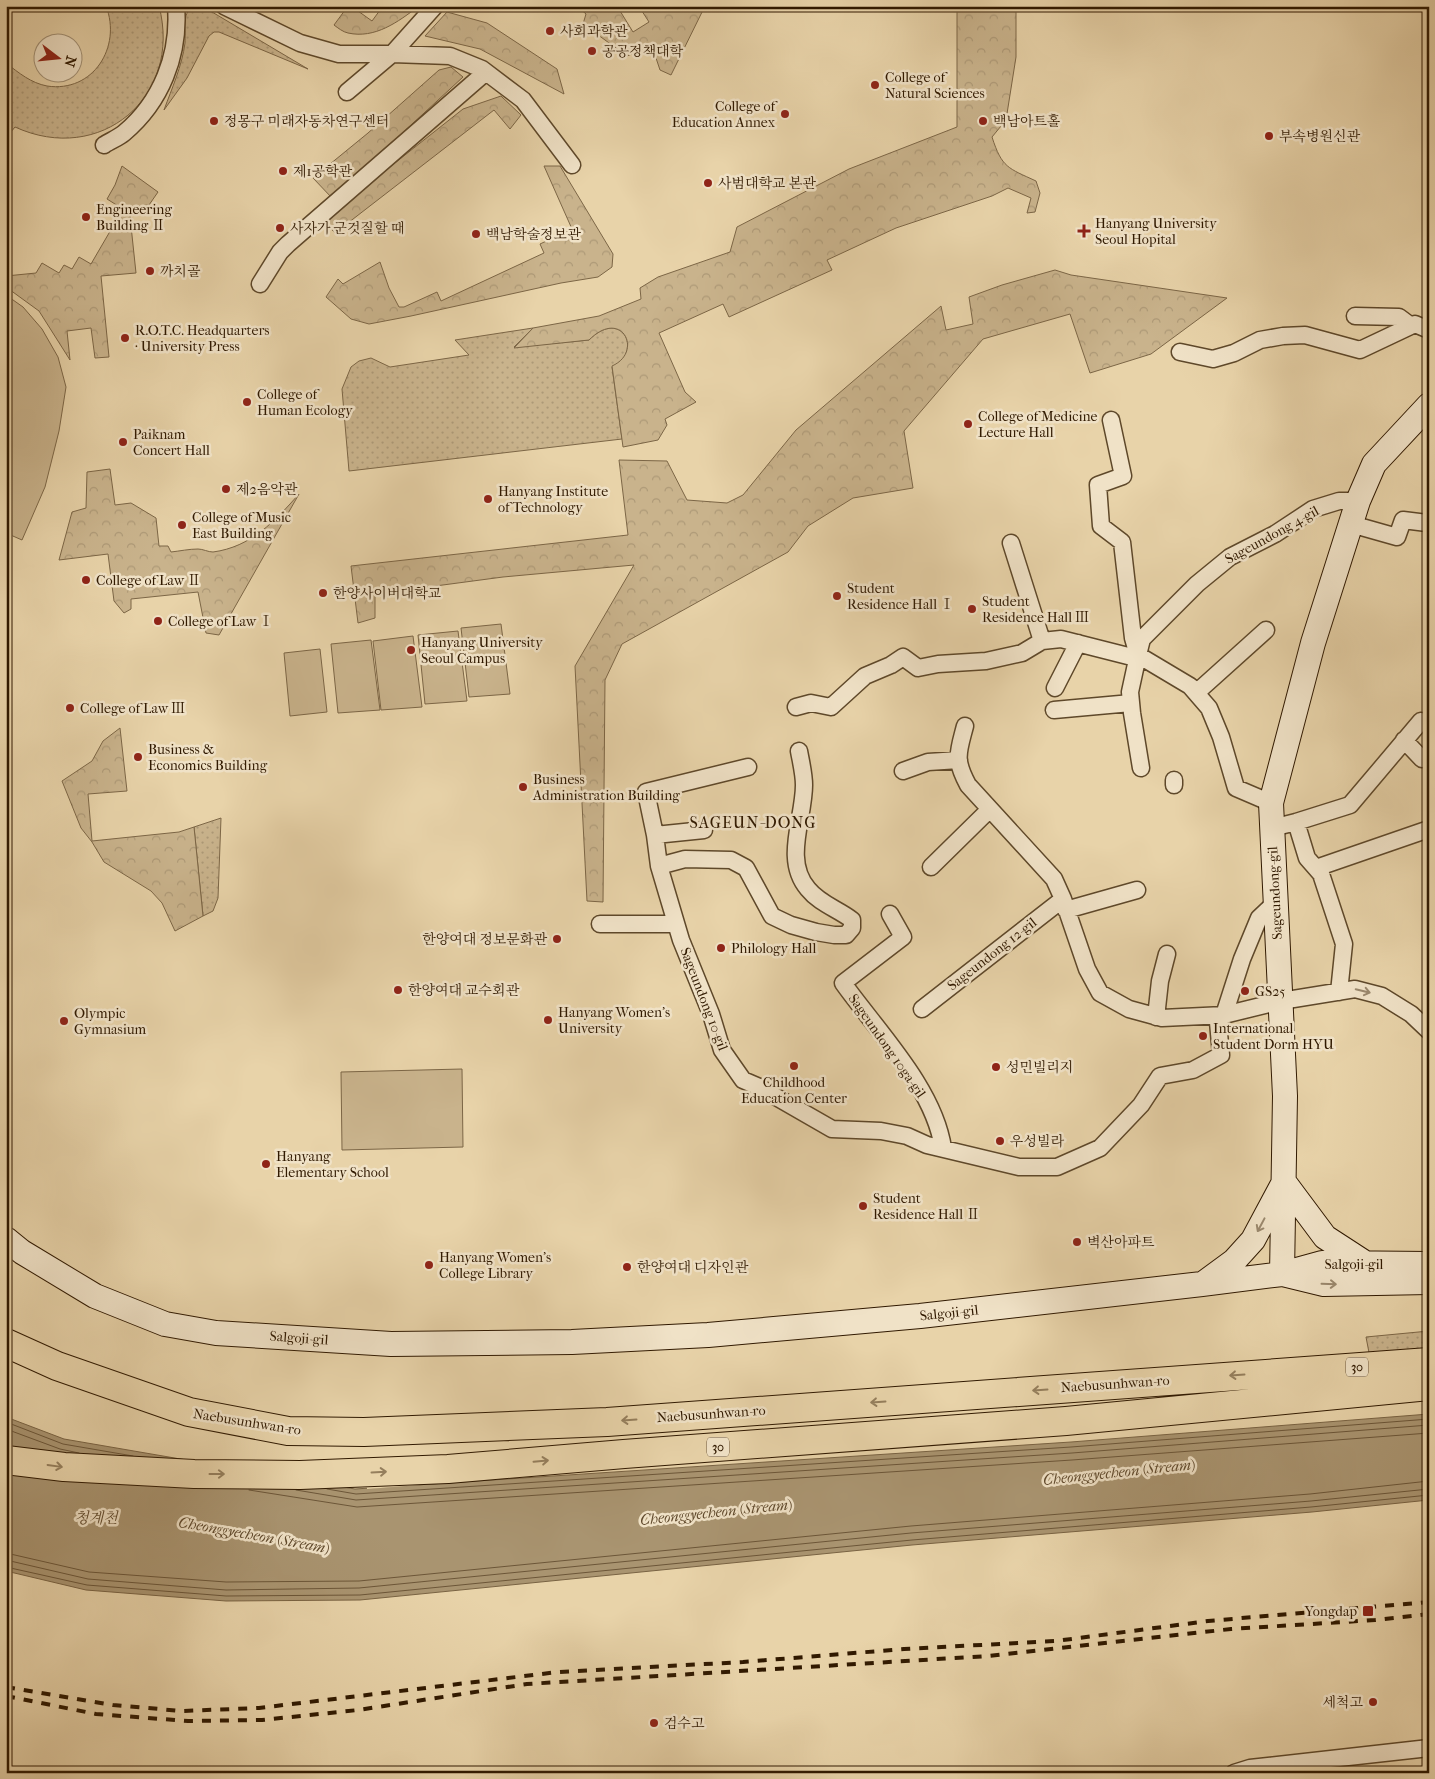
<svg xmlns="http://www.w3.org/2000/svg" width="1435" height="1779" viewBox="0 0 1435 1779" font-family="'IM FELL French Canon','Noto Serif KR',serif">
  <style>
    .green { fill: url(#green-dots); stroke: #7c6646 }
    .forest { fill: url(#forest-crowns); stroke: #7c6646 }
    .pitch { fill: #c9b38c; stroke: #7c6646 }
    .water { fill: #a99470; stroke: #796343 }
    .pier { fill: #e8d3a9 }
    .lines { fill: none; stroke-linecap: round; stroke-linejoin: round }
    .shore { stroke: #6c5638; stroke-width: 1 }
    .street-casing { stroke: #5e482a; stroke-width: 19 }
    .secondary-casing { stroke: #301900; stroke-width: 26 }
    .highway-casing { stroke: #301900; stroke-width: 30 }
    .street { stroke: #f0e2c7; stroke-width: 16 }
    .secondary { stroke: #f0e2c7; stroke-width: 24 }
    .highway { stroke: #e8d3a9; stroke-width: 28 }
    .rail { stroke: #301900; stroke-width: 4; stroke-dasharray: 9 9; stroke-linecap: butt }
    .oneway { stroke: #9a886d }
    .oneway2 { stroke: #957f5d }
    .poi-dot { fill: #8f2418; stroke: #f0e2c7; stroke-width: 2 }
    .labels { text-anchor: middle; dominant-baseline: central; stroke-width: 5; stroke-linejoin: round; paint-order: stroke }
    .shield { fill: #f0e2c7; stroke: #6a553c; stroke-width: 1 }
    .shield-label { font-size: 12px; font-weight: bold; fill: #301900 }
    .poi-label { font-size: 14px; fill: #301900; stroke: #f0e2c7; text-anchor: start }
    .street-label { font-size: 14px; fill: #301900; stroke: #f0e2c7 }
    .water-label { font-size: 15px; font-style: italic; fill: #604a2d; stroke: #f0e2c7 }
    .quarter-label { font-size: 16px; letter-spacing: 1px; fill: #301900; stroke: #f0e2c7 }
  </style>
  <defs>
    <pattern id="green-dots" width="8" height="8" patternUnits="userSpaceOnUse" patternTransform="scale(1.25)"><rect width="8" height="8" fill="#c9b38c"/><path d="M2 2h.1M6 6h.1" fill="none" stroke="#ad9977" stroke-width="1.8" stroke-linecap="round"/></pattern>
    <pattern id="forest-crowns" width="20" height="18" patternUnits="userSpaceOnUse" patternTransform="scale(1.25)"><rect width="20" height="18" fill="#c9b38c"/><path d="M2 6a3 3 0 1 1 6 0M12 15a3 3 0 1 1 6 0" fill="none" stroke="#ad9977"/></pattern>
  </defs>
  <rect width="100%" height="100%" fill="#e8d3a9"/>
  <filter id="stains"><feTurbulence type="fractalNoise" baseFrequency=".004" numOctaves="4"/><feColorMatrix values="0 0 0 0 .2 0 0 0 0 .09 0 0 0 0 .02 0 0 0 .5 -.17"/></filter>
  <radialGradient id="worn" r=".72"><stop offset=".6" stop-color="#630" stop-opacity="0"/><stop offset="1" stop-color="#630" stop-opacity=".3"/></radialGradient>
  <path class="green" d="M106,6H159C183,97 100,166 15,127L6,138V63C19,73 31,83 47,86C93,93 122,47 106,6Z
    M193,6H202L207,9L308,69L219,32H214L209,36L187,78L164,110C172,88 182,66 185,43C186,31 181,14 193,6Z
    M533,328L514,347L589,340C622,307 644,352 612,367L622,439L349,471L342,389L351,367L359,361L371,358L390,367L469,355L455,340Z
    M221,818L218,898L213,911L203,916L194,827Z
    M1429,1331V1385L1376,1389L1366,1337Z"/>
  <path class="forest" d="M348,6H351L372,21L383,6H419C398,22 375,39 348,33C343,32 338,28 334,25Z
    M577,6H617L633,32L649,22L640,8L642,6H705L671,75L660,70L652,46L627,56L583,24L586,14Z
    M957,6H1016V57L1006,120L992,137C1002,168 1008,168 1036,181L1040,193L1035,212L1027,213L1031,198L1008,188L992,196L896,228L827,260L832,270L729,317L723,304L659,333L685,392L696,402L665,419L667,425L658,440L623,447L612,366C644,352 622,307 589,340L514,348L533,328L599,316L641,299L640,288L658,277L730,252L737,227L849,169L957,127Z
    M447,12L487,23L557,69L564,94L480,49L425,36Z
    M451,67L463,77L332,198L313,178L368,133L439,70Z
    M501,96L521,115L510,129L494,110L335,233L323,220L463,109Z
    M122,166L158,192L149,205L129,207L136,273L101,276L109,357L95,358L91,328L67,331L70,360L39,311L6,287V276L36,273L42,263L59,273L64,265L72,269L79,257L91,264L123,209L107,199L115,185Z
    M544,166H560L613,254L612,267L598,277L561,283L411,316L369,324L351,319L326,297L338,279L343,284L380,262L389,288L399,307H404L437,292L441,301L544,253L540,244L572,229Z
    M1055,270L1071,275L1227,298L1151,354L1090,373L1070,314L983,339L904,431L913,488L853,498L808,526L788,552L622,644L605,680L603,902L587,901L575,666L634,565L503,577L375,594V618L358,623L351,566L628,535L619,460L667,461L687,500L727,503L743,495L796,430L941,306L946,330L973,324L969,297L1002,285Z
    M110,469L115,505L131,503L156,518L159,546H168L171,552C180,551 189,549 198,549C203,549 208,552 213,552C251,547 275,521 299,494L219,635L206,633L198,592L131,599V609L124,613L114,601L108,554L59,560L72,512L86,508L87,472Z
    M120,728L127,791L88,794L92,841L179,832L194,827L203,916L175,931L162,903L151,891L104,862L92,842L81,828L62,781L92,761L103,741Z"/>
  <path class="pitch" d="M6,295L23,307L42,329L58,357L66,387L59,431L45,487L22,540L6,533Z
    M501,624L510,694L469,697L461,628Z
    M458,631L467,701L425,704L418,635Z
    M413,636L422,707L381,710L373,641Z
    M371,640L380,710L338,713L331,644Z
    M320,649L327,712L290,716L284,653Z
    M462,1069L463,1147L342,1150L341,1072Z"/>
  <path class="water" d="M1429,1414V1500L1312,1512L912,1545L360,1600L226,1601L86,1590L6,1571V1417L64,1439L355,1489L1071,1442Z"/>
  <path class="pier" d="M723,1462L367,1489V1486Z"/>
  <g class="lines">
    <path class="shore" d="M6,1422L63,1444L133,1456
      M6,1429L60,1449L79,1453
      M327,1489L356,1494L1071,1447L1429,1419
      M249,1490L357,1507L1072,1460L1429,1433
      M296,1490L356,1500L1072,1453L1429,1425
      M6,1553L89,1572L226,1582L359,1581L911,1526L1310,1494L1429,1481
      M6,1560L88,1579L226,1590L359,1588L911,1533L1311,1501L1429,1489
      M6,1567L87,1585L226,1596L360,1595L912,1540L1311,1507L1429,1495"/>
    <g class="street-casing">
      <path id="street" d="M224,6L300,43L339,54H392L450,56L482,69L523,100L572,165
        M347,92L392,54L435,6
        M104,145C110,141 118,138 124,133C161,102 180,55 176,6
        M260,284L280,252L288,244L486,72
        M1355,316L1399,317L1411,326
        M1180,352L1213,359L1234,353L1260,340L1283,336L1305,335L1360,350L1415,324L1429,330
        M1111,420L1123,476L1098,485L1101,526L1122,542L1133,638L1138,655L1130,692L1132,713L1141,768
        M1351,524L1397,537L1403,520L1427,523
        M1011,543L1042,641
        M1138,655L1142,639L1197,584L1230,557L1275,534L1313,509L1339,501H1358
        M1055,688L1078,643
        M1196,693L1266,630
        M796,707L811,703L831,707L865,676L891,665L903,657L918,668L938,664L986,661L1022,653L1042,641L1061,639L1128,656L1138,655L1190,686L1209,708L1221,737L1236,788L1271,803
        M1054,710L1131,703
        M965,726C958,753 954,759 968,785L1054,879L1063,899L1087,969L1100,993L1129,1009L1162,1018L1224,1015L1281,1001L1355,989L1382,996L1411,1014L1429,1031
        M1404,740L1422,759
        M748,767L646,792L655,835L659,866L681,940L711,1014L722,1050L743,1080L757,1086L832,1129L881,1131L907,1136L927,1145L1019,1167H1057L1100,1148L1141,1105L1160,1076L1193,1070L1221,1055L1218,1022L1224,1015L1242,959L1259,918L1276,902
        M903,771L928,762L959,760
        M1174,780V785
        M1296,822L1307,858L1321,874L1344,944L1339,992
        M1272,828L1296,822L1350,805L1421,721
        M655,835L704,830
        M659,866L685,859L731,860L746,868L772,916L791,925L816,932L834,935H846L852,928V920C838,909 820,904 808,889C783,860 804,819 804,785C804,774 801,762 799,751
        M931,867L990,809
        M1316,868L1429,829
        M1066,910L1137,890
        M890,914L903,937L843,983C878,1032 934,1088 943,1148
        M600,924H676
        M922,1009L1063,899
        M1156,1017L1160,981L1167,954
        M1234,1773L1250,1768L1429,1748"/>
    </g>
    <g class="secondary-casing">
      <path id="secondary" d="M6,1239L22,1252L95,1296L165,1324L216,1333L391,1344L572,1342L708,1335L920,1316L1202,1284L1282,1274L1322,1263L1429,1264
        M1282,1274L1285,1096L1271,803L1313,643L1358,501L1374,464L1429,405
        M1283,1274L1324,1284L1429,1282
        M1204,1283L1234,1261L1253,1240L1284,1182L1325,1237L1365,1263"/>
    </g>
    <g class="highway-casing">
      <path id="highway" d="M6,1343L57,1366L189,1412L288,1431L364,1432L607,1422L1429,1362
        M6,1460L64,1467L194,1474L300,1475L448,1469L624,1454L1066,1421L1429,1386"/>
    </g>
    <use href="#street" class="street"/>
    <use href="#secondary" class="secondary"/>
    <use href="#highway" class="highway"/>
    <path class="rail" d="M6,1687L113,1705L182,1711L259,1708L558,1672L743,1662L904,1649L1056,1641L1208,1621L1429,1602
      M6,1696L96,1714L188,1721L262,1720L358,1710L527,1684L988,1656L1231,1629L1375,1620L1429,1614"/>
  </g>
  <defs><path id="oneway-shaft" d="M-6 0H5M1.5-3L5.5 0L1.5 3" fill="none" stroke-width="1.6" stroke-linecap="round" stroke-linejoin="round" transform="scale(1.25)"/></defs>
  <g class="oneway">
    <use href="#oneway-shaft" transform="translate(1363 991) rotate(14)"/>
    <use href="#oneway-shaft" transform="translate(1261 1225) rotate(118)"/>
    <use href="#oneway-shaft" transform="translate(1329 1284) rotate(2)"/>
  </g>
  <g class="oneway2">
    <use href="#oneway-shaft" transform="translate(1237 1375) rotate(176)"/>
    <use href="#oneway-shaft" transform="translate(1040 1390) rotate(176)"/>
    <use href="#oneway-shaft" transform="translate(878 1402) rotate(176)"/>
    <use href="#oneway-shaft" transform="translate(629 1420) rotate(176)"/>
    <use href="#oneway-shaft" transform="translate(541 1461) rotate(-5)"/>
    <use href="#oneway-shaft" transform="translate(55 1466) rotate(8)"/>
    <use href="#oneway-shaft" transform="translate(379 1472) rotate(-3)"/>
    <use href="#oneway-shaft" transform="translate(217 1474)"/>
  </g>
  <g class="poi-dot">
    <circle cx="550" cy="31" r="5"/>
    <circle cx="592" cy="51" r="5"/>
    <circle cx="875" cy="85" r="5"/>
    <circle cx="785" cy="114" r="5"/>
    <circle cx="214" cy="121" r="5"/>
    <circle cx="983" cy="121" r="5"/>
    <circle cx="1269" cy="136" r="5"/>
    <circle cx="283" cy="171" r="5"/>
    <circle cx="708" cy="183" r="5"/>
    <circle cx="86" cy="217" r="5"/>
    <circle cx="280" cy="228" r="5"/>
    <path d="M1081.5 223.5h5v5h5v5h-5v5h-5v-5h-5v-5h5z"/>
    <circle cx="476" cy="234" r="5"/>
    <circle cx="150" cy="271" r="5"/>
    <circle cx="125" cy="338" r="5"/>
    <circle cx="247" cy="402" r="5"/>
    <circle cx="968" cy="424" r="5"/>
    <circle cx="123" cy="442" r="5"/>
    <circle cx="226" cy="489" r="5"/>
    <circle cx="488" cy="499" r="5"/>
    <circle cx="182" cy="525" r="5"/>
    <circle cx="86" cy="580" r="5"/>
    <circle cx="323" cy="593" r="5"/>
    <circle cx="837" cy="596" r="5"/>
    <circle cx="972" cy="609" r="5"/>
    <circle cx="158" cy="621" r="5"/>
    <circle cx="411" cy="650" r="5"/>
    <circle cx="70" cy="708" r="5"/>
    <circle cx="138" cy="757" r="5"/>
    <circle cx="523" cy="787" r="5"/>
    <circle cx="557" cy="939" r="5"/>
    <circle cx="721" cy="948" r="5"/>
    <circle cx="398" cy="990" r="5"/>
    <circle cx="1245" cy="991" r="5"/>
    <circle cx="548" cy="1020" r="5"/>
    <circle cx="64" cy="1021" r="5"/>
    <circle cx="1203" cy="1036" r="5"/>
    <circle cx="794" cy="1066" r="5"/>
    <circle cx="996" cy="1067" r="5"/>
    <circle cx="1000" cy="1141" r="5"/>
    <circle cx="266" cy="1164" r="5"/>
    <circle cx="863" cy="1206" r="5"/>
    <circle cx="1077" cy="1242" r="5"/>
    <circle cx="429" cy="1265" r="5"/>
    <circle cx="627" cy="1267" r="5"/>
    <rect x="1362" y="1605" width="12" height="12" rx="2.5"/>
    <circle cx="1373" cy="1702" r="5"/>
    <circle cx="654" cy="1723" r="5"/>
  </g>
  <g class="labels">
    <g class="shield">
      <rect x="1346" y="1357.5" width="22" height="19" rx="4"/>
      <rect x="707" y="1437.5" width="22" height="19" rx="4"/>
    </g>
    <g class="shield-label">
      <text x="1357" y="1367">30</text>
      <text x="718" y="1447">30</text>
    </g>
    <g class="poi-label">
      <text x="560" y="31">사회과학관</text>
      <text x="602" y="51">공공정책대학</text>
      <text x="885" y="77">College of<tspan x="885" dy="16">Natural Sciences</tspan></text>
      <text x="775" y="106" text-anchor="end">College of<tspan x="775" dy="16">Education Annex</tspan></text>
      <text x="224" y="121">정몽구 미래자동차연구센터</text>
      <text x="993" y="121">백남아트홀</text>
      <text x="1279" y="136">부속병원신관</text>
      <text x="293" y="171">제1공학관</text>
      <text x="718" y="183">사범대학교 본관</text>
      <text x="96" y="209">Engineering<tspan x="96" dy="16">Building Ⅱ</tspan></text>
      <text x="1095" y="223">Hanyang University<tspan x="1095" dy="16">Seoul Hopital</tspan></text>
      <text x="290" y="228">사자가 군것질할 때</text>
      <text x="486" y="234">백남학술정보관</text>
      <text x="160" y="271">까치골</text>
      <text x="135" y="330">R.O.T.C. Headquarters<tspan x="135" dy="16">· University Press</tspan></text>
      <text x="257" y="394">College of<tspan x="257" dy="16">Human Ecology</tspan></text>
      <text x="978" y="416">College of Medicine<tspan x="978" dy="16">Lecture Hall</tspan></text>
      <text x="133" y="434">Paiknam<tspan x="133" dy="16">Concert Hall</tspan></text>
      <text x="236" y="489">제2음악관</text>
      <text x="498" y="491">Hanyang Institute<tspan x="498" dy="16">of Technology</tspan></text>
      <text x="192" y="517">College of Music<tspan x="192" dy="16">East Building</tspan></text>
      <text x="96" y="580">College of Law Ⅱ</text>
      <text x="847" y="588">Student<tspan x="847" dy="16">Residence Hall Ⅰ</tspan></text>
      <text x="333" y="593">한양사이버대학교</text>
      <text x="982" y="601">Student<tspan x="982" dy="16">Residence Hall Ⅲ</tspan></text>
      <text x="168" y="621">College of Law Ⅰ</text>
      <text x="421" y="642">Hanyang University<tspan x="421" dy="16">Seoul Campus</tspan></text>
      <text x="80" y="708">College of Law Ⅲ</text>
      <text x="148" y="749">Business &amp;<tspan x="148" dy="16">Economics Building</tspan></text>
      <text x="533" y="779">Business<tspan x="533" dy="16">Administration Building</tspan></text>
      <text x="547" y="939" text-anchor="end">한양여대 정보문화관</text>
      <text x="731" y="948">Philology Hall</text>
      <text x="408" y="990">한양여대 교수회관</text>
      <text x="1255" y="991">GS25</text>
      <text x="558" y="1012">Hanyang Women's<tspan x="558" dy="16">University</tspan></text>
      <text x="74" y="1013">Olympic<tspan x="74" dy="16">Gymnasium</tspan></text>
      <text x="1213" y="1028">International<tspan x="1213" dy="16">Student Dorm HYU</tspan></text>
      <text x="1006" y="1067">성민빌리지</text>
      <text x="794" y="1082" text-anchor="middle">Childhood<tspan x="794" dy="16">Education Center</tspan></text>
      <text x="1010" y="1141">우성빌라</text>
      <text x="276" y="1156">Hanyang<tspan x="276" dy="16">Elementary School</tspan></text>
      <text x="873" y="1198">Student<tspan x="873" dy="16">Residence Hall Ⅱ</tspan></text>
      <text x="1087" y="1242">벽산아파트</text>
      <text x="439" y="1257">Hanyang Women's<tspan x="439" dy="16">College Library</tspan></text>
      <text x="637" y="1267">한양여대 디자인관</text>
      <text x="1357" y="1611" text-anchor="end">Yongdap</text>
      <text x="1363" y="1702" text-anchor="end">세척고</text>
      <text x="664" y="1723">검수고</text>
    </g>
    <g class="street-label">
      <text transform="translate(1272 535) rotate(-29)">Sageundong 4-gil</text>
      <text transform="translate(1275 893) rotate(-93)">Sageundong-gil</text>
      <text transform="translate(992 954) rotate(-38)">Sageundong 12-gil</text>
      <text transform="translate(704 999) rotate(69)">Sageundong 10-gil</text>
      <text transform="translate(887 1046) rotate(55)">Sageundong 10ga-gil</text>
      <text x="1354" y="1264">Salgoji-gil</text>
      <text transform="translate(949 1313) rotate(-6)">Salgoji-gil</text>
      <text transform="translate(299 1338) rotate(4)">Salgoji-gil</text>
      <text transform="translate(1115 1384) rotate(-4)">Naebusunhwan-ro</text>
      <text transform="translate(711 1414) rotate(-4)">Naebusunhwan-ro</text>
      <text transform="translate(247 1422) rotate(9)">Naebusunhwan-ro</text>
    </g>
    <g class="water-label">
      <text transform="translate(1119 1472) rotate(-6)">Cheonggyecheon (Stream)</text>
      <text transform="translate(716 1512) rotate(-6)">Cheonggyecheon (Stream)</text>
      <text x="96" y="1518">청계천</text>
      <text transform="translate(254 1535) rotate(10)">Cheonggyecheon (Stream)</text>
    </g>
    <g class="quarter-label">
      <text x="753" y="822">SAGEUN-DONG</text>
    </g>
  </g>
  <rect width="1435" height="1779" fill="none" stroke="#e8d3a9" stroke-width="25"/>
  <rect x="8" y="8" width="1420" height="1764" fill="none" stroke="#301900" stroke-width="2.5"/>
  <rect x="12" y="12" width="1410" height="1754" fill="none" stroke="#301900"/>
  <g transform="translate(58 58) rotate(106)"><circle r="24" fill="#f0e2c7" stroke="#a39277"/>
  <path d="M0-4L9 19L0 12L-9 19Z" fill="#8f2418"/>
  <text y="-8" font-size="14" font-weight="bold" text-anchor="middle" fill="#301900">N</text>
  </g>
  <rect width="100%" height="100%" filter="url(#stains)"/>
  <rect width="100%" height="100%" fill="url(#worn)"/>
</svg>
